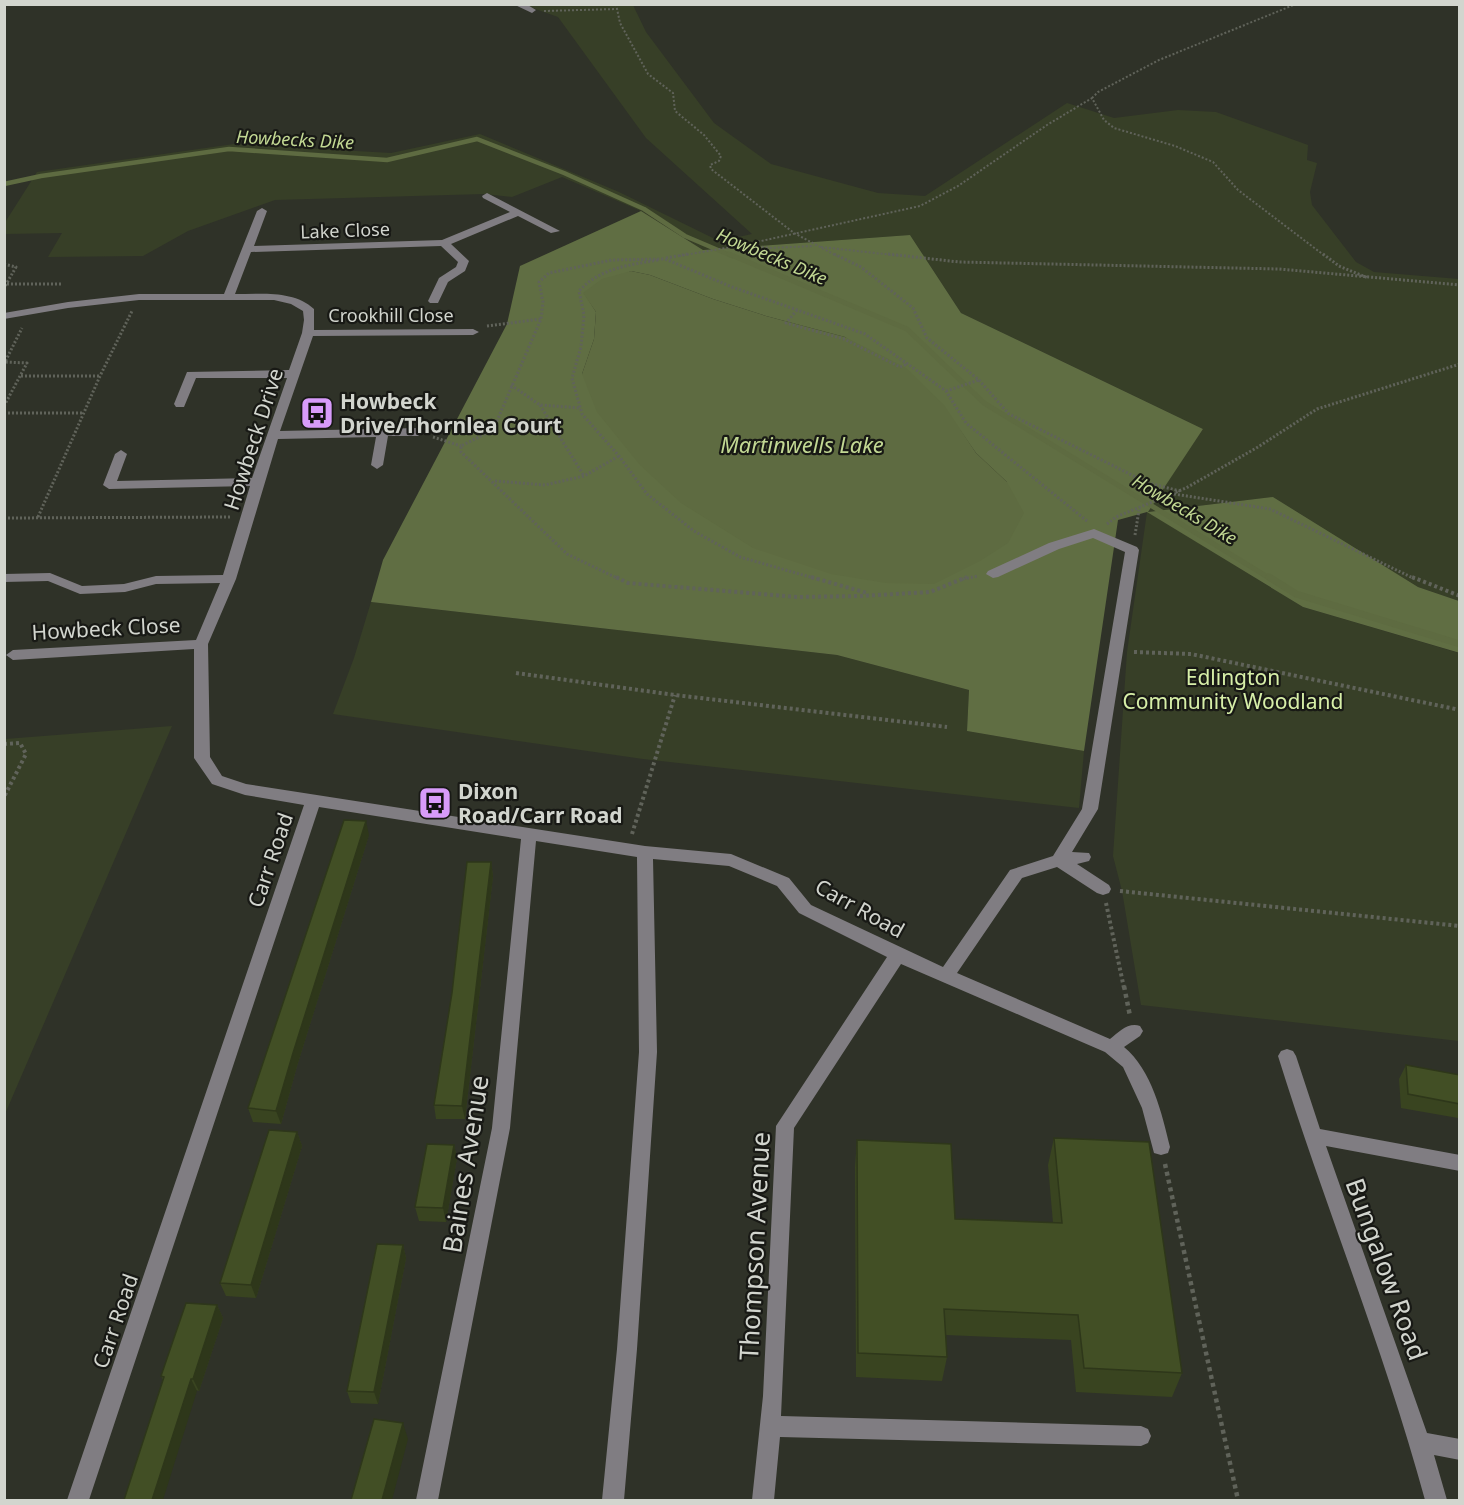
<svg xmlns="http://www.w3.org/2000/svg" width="1464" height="1505" viewBox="0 0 1464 1505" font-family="'Noto Sans',sans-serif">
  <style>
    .green { fill: #373f27 }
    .forest { fill: #606e43; fill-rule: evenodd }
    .water { fill: #5e6b41 }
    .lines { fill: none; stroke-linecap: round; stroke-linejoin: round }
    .stream-far2 { stroke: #5e6b41; stroke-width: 4.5 }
    .stream-far1 { stroke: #5e6b41; stroke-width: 5 }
    .stream { stroke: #5e6b41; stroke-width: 7 }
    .path-far3 { stroke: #60635a; stroke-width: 2; stroke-dasharray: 2 2; stroke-linecap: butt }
    .path-far2 { stroke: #60635a; stroke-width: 3; stroke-dasharray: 2 2; stroke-linecap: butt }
    .path-far1 { stroke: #60635a; stroke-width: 4; stroke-dasharray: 3 3; stroke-linecap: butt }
    .path { stroke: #60635a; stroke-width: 4.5; stroke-dasharray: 4 4; stroke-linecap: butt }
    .minor { fill: #807d82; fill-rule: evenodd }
    .wall { fill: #394420 }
    .shaded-wall { fill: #2e371a }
    .building { fill: #424f25; stroke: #2e371a; stroke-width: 1.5 }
    .labels { text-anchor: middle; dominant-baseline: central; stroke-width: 4.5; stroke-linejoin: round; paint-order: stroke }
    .far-water-label { font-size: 18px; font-style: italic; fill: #c2d893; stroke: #181915 }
    .far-street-label { font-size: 18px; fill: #d2d5ce; stroke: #181915 }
    .poi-label { font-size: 21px; font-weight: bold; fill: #d2d5ce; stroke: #181915; text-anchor: start }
    .street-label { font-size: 21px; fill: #d2d5ce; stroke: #181915 }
    .park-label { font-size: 21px; fill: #d7efa8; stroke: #181915 }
    .water-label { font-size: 22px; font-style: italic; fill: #c2d893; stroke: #181915 }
    .near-street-label { font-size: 26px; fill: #d2d5ce; stroke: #181915 }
  </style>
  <rect width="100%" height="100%" fill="#2f3228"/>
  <path class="green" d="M524,5H633L646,32L714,123L771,164L878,193L925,196L1067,103L1114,118L1178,110L1216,112L1308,145L1307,160L1317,163L1310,192L1312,205L1356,262L1374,272L1459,279V601L1418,587L1273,497L1148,512L1303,607L1459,653V1041L1141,1005L1122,891L1113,856L1127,652L1147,512L1203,429L961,313L910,235L703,250L641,211L562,177L512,197L484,194L275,200L188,231L143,256L48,257L62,233L5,234L4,224L37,172L234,144L391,153L480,134L619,192L719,241L752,234L646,138L558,17Z
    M371,602L837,655L969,690L967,731L1084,751L1079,808L643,759L333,714L354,658Z
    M172,726L5,1114V739Z"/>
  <path class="forest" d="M641,211L703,250L910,235L961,313L1203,429L1148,512L1273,497L1418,587L1459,601L1460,653L1303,607L1147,512L1118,520L1084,751L967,731L969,690L837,655L371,602L383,560L507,324L520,266ZM631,271L650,275L713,299L766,316L845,337L960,430L976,453L1007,482L582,374L594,339L596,312L584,293Z"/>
  <path class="water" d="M631,271L650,275L713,299L766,316L845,337L906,368L944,405L976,453L1007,482L1024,513L1008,543L980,561L934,584L886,583L831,574L753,548L681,503L640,465L597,412L582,374L594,339L596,312L583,293L602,279Z"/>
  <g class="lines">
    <path class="stream-far2" d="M4,184L41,176L229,149L387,160L477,139L564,173L644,209L685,236L732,256"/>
    <path class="stream-far1" d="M729,254L907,329L984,403L1271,579"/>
    <path class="stream" d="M1269,577L1296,594L1460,644"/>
    <path class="path-far3" d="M616,4L620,23L648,74L673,93L675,111L704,135L721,156L719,161L710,165L711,169L794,233L837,256
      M544,11L617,9
      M1092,98L1098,92L1159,60L1296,4
      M746,245L769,248L814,246
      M821,247L902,256
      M679,256L743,245L920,206L958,186L1047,125L1092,98L1104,120L1114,128L1175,146L1213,162L1238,190L1325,256"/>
    <path class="path-far2" d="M834,254L861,267L913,308L927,338L979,380L1009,414L1148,483L1180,491
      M888,254L959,262L1279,269L1460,285
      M1323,254L1339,266L1368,278
      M666,258L688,254
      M658,260C629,265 600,268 579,291L584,315L581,347L572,378L582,414L619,456L647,494L694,531L740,557L817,579
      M4,264L16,267L4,288
      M7,284H63
      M797,310L786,323L844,339L900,367L907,364
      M487,326L541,319
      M21,376H100
      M511,385L540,405L581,408
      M946,391L979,380
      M540,405L584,476
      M4,406L27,363L5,362L22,328
      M4,413H84
      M433,437L461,446
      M495,481L545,485L584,476L619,456
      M1174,494L1270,509L1415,579
      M38,517L100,376L132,311
      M4,518L230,517
      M1107,524L1116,517L1186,488L1258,447L1317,409L1460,364
      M1135,535L1139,510
      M619,579L567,554L461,452V446L493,430L541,319L543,302L539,282L549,273L612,260L665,259L732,287L865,334L946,391L966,423L1087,521
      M963,579L978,576"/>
    <path class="path-far1" d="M616,577L628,583L796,597L861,596L930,592L967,577
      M811,577L867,593
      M1412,577L1460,596
      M1134,652L1191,654L1460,710
      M516,673L675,695L947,727
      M4,744L20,743L26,754L4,797
      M632,834L675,695
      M1120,891L1460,926
      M1106,903L1124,988"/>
    <path class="path" d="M1124,986L1130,1016
      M1165,1164L1238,1500"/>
    <path class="minor" d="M513,4H526L536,10L532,13Z
      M487,193L560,231L551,233L518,216L451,244L469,261L465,271L448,282L438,303H430L428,301L439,278L456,267L458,262L441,246L251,252L235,294C261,294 294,290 314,309V330L473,329L479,332L473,335L313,336L280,431L418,428L424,432L418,436H388L383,465L377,469L371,465L376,437L278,439L236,579L208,644L210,757L222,776L246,784L645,846L731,854L789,878L811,905L943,967L1010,870L1053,856L1082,809L1125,552L1093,538L1059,549L998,577L993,578L986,574L988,571L1049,543L1094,529L1137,547L1139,550L1098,809L1072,852L1089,853L1091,857L1089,861L1077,864L1109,885L1111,889L1109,893L1103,895L1097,893L1057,867L1022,878L957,973L1110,1039C1119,1032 1128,1022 1140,1026L1143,1031L1140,1036L1124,1047C1152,1070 1162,1114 1170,1147L1168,1153L1161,1155L1154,1153L1142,1108L1123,1067L1105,1052L901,964L794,1128L781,1416L1141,1426L1148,1429L1151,1436L1148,1443L1141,1446L780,1437L774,1500H752L763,1396L776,1126L887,957L799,913L777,886L729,866L653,859L657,1052L637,1349L624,1500H602L617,1349L639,1052L637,857L536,841L510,1128L438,1500H416L492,1128L521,839L319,807L89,1500H67L304,805L245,795L212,784L194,758V649L13,660L6,655L13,650L196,640L220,583L156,584L125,592L80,594L48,581L4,582V574L50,573L82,586L124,584L156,576L223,575L250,486L109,489L103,485L115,454L121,450L127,454L117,481L252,478L287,378H196L184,407H176L174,404L187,372L289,370L302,333L304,320L303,311L291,304L274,300H139L68,308L4,319V313L68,302L139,294H224L257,211L262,208L267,211L254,246L442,240L510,212L483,198L482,196Z
      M1287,1049L1293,1051L1296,1056L1320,1129L1460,1155V1171L1326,1146L1427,1433L1460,1439V1460L1434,1455L1447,1500H1425C1384,1349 1324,1204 1278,1056L1281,1051Z"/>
  </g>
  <path class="wall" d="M369,835L297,1066L281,1124L253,1122L248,1108Z
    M491,862L493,876L465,1119H436L434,1105Z
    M1406,1065L1460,1075V1115L1458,1118L1401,1108L1399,1079Z
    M297,1132L302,1146L256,1298L226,1296L220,1283Z
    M1054,1138L1182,1373L1172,1397L1076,1392L1071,1340L946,1335L947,1357L942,1381L856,1377L855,1167L857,1140L955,1219L1053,1223L1048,1165Z
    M454,1145L457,1158L446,1222L419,1221L415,1207Z
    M403,1245L406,1258L378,1404L351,1403L347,1391Z
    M217,1305L223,1318L199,1391L163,1380L161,1376Z"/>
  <path class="shaded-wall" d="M366,821L369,835L297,1066L281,1124L276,1111L293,1053Z
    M491,862L493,876L465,1119L462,1106Z
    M297,1132L302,1146L256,1298L251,1285Z
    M454,1145L457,1158L446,1222L443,1208Z
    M403,1245L406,1258L378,1404L374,1392Z
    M217,1305L223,1318L199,1391L193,1379Z
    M191,1379L197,1391L163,1500H152Z
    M403,1423L408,1439L392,1500H382Z"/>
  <path class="building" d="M344,820L366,821L293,1053L276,1111L248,1108Z
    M467,862H491L462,1106L434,1105L452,993Z
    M1406,1065L1460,1075V1104L1408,1094Z
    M269,1130L297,1132L251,1285L220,1283Z
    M1054,1138L1149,1142L1182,1373L1084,1368L1078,1315L944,1309L947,1357L858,1353L857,1140L951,1144L955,1219L1062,1223Z
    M427,1144L454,1145L443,1208L415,1207Z
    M377,1244L403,1245L374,1392L347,1391Z
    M186,1303L217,1305L193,1379H191L152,1500H124L164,1377L161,1376Z
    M374,1419L403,1423L382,1500H351Z"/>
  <defs>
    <g id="bus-square" transform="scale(1.725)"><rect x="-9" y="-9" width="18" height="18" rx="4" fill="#d79bf9" stroke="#181915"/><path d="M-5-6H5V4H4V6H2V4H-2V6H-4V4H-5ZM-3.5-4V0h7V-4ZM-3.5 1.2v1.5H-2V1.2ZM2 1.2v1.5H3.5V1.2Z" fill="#111"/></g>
  </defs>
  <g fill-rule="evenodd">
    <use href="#bus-square" x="317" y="413"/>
    <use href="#bus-square" x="435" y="803"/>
  </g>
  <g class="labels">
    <g class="far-water-label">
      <text transform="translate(295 139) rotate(3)">Howbecks Dike</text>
      <text transform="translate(772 256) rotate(23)">Howbecks Dike</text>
      <text transform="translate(1185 509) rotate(31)">Howbecks Dike</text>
    </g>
    <g class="far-street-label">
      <text transform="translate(345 230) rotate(-2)">Lake Close</text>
      <text x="391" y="315">Crookhill Close</text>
    </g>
    <g class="poi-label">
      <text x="340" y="401">Howbeck<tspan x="340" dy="24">Drive/Thornlea Court</tspan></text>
      <text x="458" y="791">Dixon<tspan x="458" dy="24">Road/Carr Road</tspan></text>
    </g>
    <g class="street-label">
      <text transform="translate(253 439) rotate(-72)">Howbeck Drive</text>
      <text transform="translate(106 628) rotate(-3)">Howbeck Close</text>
      <text transform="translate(270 860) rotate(-71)">Carr Road</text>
      <text transform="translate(860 908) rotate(29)">Carr Road</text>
      <text transform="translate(115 1321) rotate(-71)">Carr Road</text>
    </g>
    <g class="park-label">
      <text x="1233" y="677">Edlington<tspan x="1233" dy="24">Community Woodland</tspan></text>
    </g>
    <g class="water-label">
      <text x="802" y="444">Martinwells Lake</text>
    </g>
    <g class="near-street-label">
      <text transform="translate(465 1164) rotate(-81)">Baines Avenue</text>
      <text transform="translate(754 1246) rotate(-87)">Thompson Avenue</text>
      <text transform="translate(1387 1269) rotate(70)">Bungalow Road</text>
    </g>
  </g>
  <rect width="1464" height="1505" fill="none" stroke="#d2d5ce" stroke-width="12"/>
</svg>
